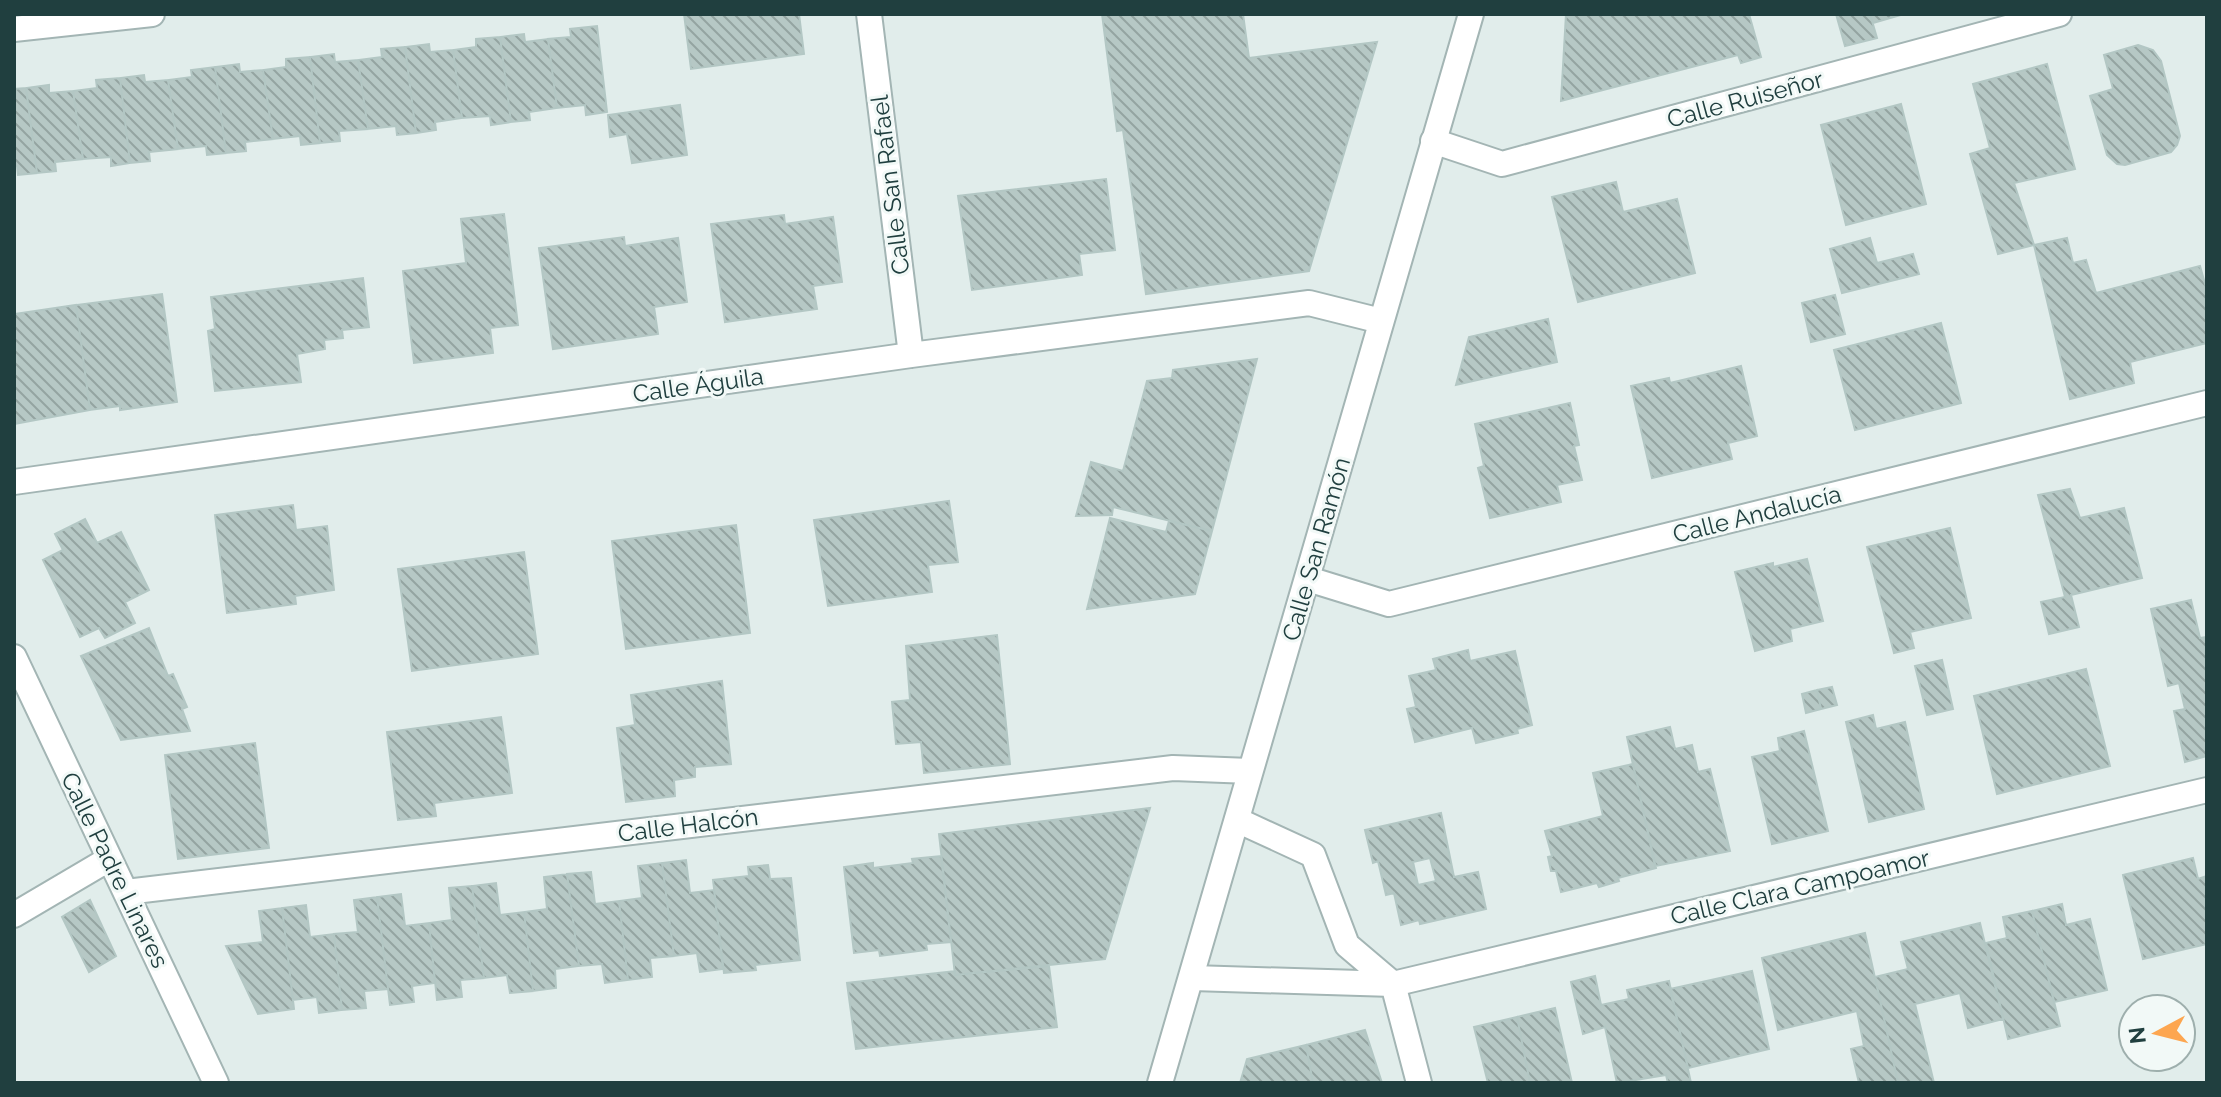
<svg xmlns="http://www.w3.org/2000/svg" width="2221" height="1097" viewBox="0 0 2221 1097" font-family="Raleway,sans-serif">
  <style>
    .building { fill: url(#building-back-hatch); stroke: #b3c7c4; stroke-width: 2; fill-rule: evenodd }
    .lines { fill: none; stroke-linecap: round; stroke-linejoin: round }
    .minor-casing { stroke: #a3b5b4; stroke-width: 28 }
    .tertiary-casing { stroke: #a3b5b4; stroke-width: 28 }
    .minor { stroke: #fff; stroke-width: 24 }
    .tertiary { stroke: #fff; stroke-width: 24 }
    .labels { text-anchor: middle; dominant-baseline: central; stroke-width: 6; stroke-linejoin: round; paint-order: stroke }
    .street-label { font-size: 24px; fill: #203f3f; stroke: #f2f9f7 }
  </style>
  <defs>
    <pattern id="building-back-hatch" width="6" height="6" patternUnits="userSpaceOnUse" patternTransform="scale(2)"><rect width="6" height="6" fill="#b6c8c5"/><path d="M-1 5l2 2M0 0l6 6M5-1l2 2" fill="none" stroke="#94a4a1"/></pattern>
  </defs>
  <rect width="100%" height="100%" fill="#e1edeb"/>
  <path class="building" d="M684,14H799L804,54L691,69Z
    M1102,14H1243L1249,58L1377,42L1309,271L1146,294L1123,130L1117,131Z
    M1566,14H1749L1761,57L1741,63L1738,55L1561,101Z
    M1836,14H1870L1877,38L1845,46Z
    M1870,14H1904L1873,23Z
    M597,26L607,112L586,115L585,105L557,108L548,39L571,37L570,29Z
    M524,34L525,42L548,39L557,108L529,112L530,120L511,122L500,37Z
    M500,37L511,122L491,125L490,116L462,118L453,50L476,47V39Z
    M429,44L430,52L453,50L462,118L435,122L436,130L416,133L405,47Z
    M2138,45L2153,50L2161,61L2180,136L2177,145L2171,152L2125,165L2117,164L2107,155L2090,96L2113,89L2104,55Z
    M405,47L416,133L397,135L396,126L368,129L358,60L382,57L381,49Z
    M334,54L335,62L358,60L368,129L339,131L340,141L320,143L310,57Z
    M310,57L320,143L301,145L300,136L273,139L263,70L286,67V59Z
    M239,64L240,72L263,70L273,139L245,142L246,151L226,153L215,67Z
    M2047,64L2075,169L2014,183L2034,245L1998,254L1970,154L1990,148L1973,84Z
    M215,67L226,153L207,155L206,146L178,149L168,80L192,77L191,70Z
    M144,75L145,82L168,80L178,149L149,152L150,161L130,163L120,78Z
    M120,78L130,163L111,166V157L83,159L73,91L97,88L96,80Z
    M49,85V93L73,91L83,159L55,162L56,171L37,173L26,88Z
    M26,88L37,173L18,175L17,166H14V89Z
    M1901,104L1926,204L1846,225L1821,125Z
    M680,105L687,155L632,163L627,134L610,137L608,115Z
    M1106,179L1115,250L1079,254L1082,275L972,290L958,196Z
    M1616,182L1623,212L1677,199L1695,273L1578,302L1552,197Z
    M504,214L518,325L490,328L493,353L414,363L403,271L466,263L461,219Z
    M784,215L785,224L833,217L842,282L813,286L817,309L725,322L711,224Z
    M624,237L625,246L678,238L687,302L654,307L658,334L553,349L539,248Z
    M1870,238L1877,263L1913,254L1919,274L1842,293L1830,249Z
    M2067,238L2073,263L2086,260L2096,293L2200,266L2207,291V343L2130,362L2134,383L2070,399L2034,245Z
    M363,278L369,327L342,330L343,338L324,340L325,349L297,354L301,382L215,391L208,331L215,329L211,297Z
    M162,294L177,402L120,410V406L90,410L76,305Z
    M1835,295L1845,334L1811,342L1802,303Z
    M76,305L90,410L14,424V314Z
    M1548,319L1557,362L1456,385L1469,337Z
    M1941,323L1961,403L1855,430L1834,350Z
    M1257,359L1212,531L1113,507L1112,515L1076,516L1091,462L1123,471L1147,381L1172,378L1173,370Z
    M1741,366L1757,436L1728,443L1732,459L1652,478L1631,386L1669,378L1670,383Z
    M1570,403L1579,445L1574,446L1582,480L1557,485L1561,502L1490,518L1478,468L1484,466L1475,424Z
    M2070,489L2080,518L2124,508L2142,578L2071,595L2079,627L2049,634L2041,602L2065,597L2038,495Z
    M949,501L958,562L928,565L932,592L828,606L814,520Z
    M293,505L296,530L327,526L334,590L295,596L296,604L227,613L215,515Z
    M1110,518L1166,532L1169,521L1212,531L1195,594L1087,609Z
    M85,519L97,543L121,532L149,590L125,602L135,623L105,638L99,628L80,637L43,560L63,550L55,534Z
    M736,525L750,633L626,649L612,541Z
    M1950,528L1971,618L1910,632L1914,648L1894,653L1867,547Z
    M524,552L538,654L412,671L398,569Z
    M1807,559L1823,621L1790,629L1792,641L1755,651L1735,572L1773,563V567Z
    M2191,600L2200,638L2207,637V756L2185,762L2174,711L2185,709L2179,683L2168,686L2151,609Z
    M149,628L168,676L173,674L187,707L182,709L190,731L121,740L81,656Z
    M997,635L1010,764L924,773L921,742L896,744L892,702L910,700L906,646Z
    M1468,650L1470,661L1515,651L1532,725L1517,729L1518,733L1476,743L1472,728L1415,742L1407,709L1416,707L1409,676L1436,670L1433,659Z
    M1942,660L1953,709L1927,715L1915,666Z
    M2086,669L2110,766L1997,794L1974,696Z
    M722,681L731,764L695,767V777L674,780L675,796L626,802L617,728L635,725L631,695Z
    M1832,687L1837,705L1821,709L1817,690Z
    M1817,690L1821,709L1806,713L1802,694Z
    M1873,715L1876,729L1905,722L1924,809L1869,822L1846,722Z
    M501,717L512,793L434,803L436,816L398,820L387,732Z
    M1670,727L1675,749L1692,745L1698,772L1710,769L1730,851L1655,866L1627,737Z
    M1804,731L1828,831L1772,844L1752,757L1780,751L1778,738Z
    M255,743L269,848L178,859L165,755Z
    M1633,764L1656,868L1618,878L1619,881L1599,887L1597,883L1561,892L1556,871H1551L1548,857L1552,856L1545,831L1603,816L1593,773Z
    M1150,808L1105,959L955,975L939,834Z
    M1441,813L1454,877L1478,872L1486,909L1420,924L1419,920L1401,925L1394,893L1386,895L1378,861L1373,863L1365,830ZM1430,858L1436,881L1418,885L1413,862Z
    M941,856L951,942L926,944L927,950L880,956L879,950L854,953L844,867L873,863V868L913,863L912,859Z
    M2193,858L2198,879L2207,876V944L2143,959L2123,875Z
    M686,860L690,893L714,890L723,969L700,972L697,953L674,956L662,863Z
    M662,863L674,956L650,958L652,977L628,980L619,901L642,898L638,866Z
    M768,865L770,879L791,878L800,960L755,965L756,970L724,973L713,880L749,876L748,867Z
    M591,872L595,904L619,901L628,980L605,983L602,964L579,966L567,874Z
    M567,874L579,966L555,969L556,988L533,991L524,912L547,909L544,877Z
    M496,883L500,915L524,912L533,991L510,993L507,975L484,978L472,886Z
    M472,886L484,978L460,980L462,997L437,1000L429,923L452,920L449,888Z
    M401,894L405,926L429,923L435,983L412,986L414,1002L390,1005L377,897Z
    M377,897L388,989L364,991L366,1008L342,1010L334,934L358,932L354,900Z
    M90,900L116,956L89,972L62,917Z
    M2062,904L2066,925L2090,919L2107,990L2054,1002L2032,911Z
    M306,905L310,937L334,934L342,1010L319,1013L317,997L293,1000L282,908Z
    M282,908L294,1009L258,1014L226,946L263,942L259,911Z
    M2032,911L2060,1026L2008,1039L1986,943L2007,938L2003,917Z
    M1980,923L2003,1019L1968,1028L1960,993L1915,1004L1934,1083H1898L1875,977L1908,969L1901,942Z
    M1865,933L1881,1005L1898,1083H1859L1851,1049L1864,1046L1857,1011L1778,1030L1762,958Z
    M1049,966L1057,1027L856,1049L847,983L955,971V975Z
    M1752,971L1769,1049L1688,1068L1670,989Z
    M1595,976L1601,1005L1629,999L1627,990L1669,981L1691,1083H1668L1666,1075L1617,1083L1605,1027L1583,1034L1571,982Z
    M1555,1008L1572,1083H1530L1517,1017Z
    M1517,1017L1530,1083H1488L1474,1027Z
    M1365,1030L1382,1083H1313L1306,1045Z
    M1306,1045L1313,1083H1240L1247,1059Z"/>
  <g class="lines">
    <g class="minor-casing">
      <path id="minor" d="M869,14L911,355
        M14,29L152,14
        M1433,141L1502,164L2059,14
        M14,482L911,355L1309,303L1381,321
        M1308,579L1389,604L2207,403
        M14,657L216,1083
        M1237,820L1313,855L1347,945L1393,984
        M126,892L1173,768L1250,771
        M14,915L109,859
        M1192,978L1393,984L2207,790
        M1393,984L1419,1083"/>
    </g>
    <g class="tertiary-casing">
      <path id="tertiary" d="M1160,1083L1471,14"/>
    </g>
    <use href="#minor" class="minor"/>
    <use href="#tertiary" class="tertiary"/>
  </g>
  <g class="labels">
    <g class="street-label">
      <text transform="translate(1745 99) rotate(-15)">Calle Ruiseñor</text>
      <text transform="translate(890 185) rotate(-97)">Calle San Rafael</text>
      <text transform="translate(698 385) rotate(-8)">Calle Águila</text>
      <text transform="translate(1757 514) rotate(-14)">Calle Andalucía</text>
      <text transform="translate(1316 549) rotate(-74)">Calle San Ramón</text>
      <text transform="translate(688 825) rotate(-7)">Calle Halcón</text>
      <text transform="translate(115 870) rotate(64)">Calle Padre Linares</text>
      <text transform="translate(1800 887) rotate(-13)">Calle Clara Campoamor</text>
    </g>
  </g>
  <rect width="2221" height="1097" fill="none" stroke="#203f3f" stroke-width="32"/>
  <g transform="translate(2157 1033) rotate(263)"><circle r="38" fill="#f2f9f7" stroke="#9eafad" stroke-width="2"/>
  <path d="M0-6L14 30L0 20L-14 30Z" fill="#fda650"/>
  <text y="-12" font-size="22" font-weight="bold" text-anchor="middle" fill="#203f3f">N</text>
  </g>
</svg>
